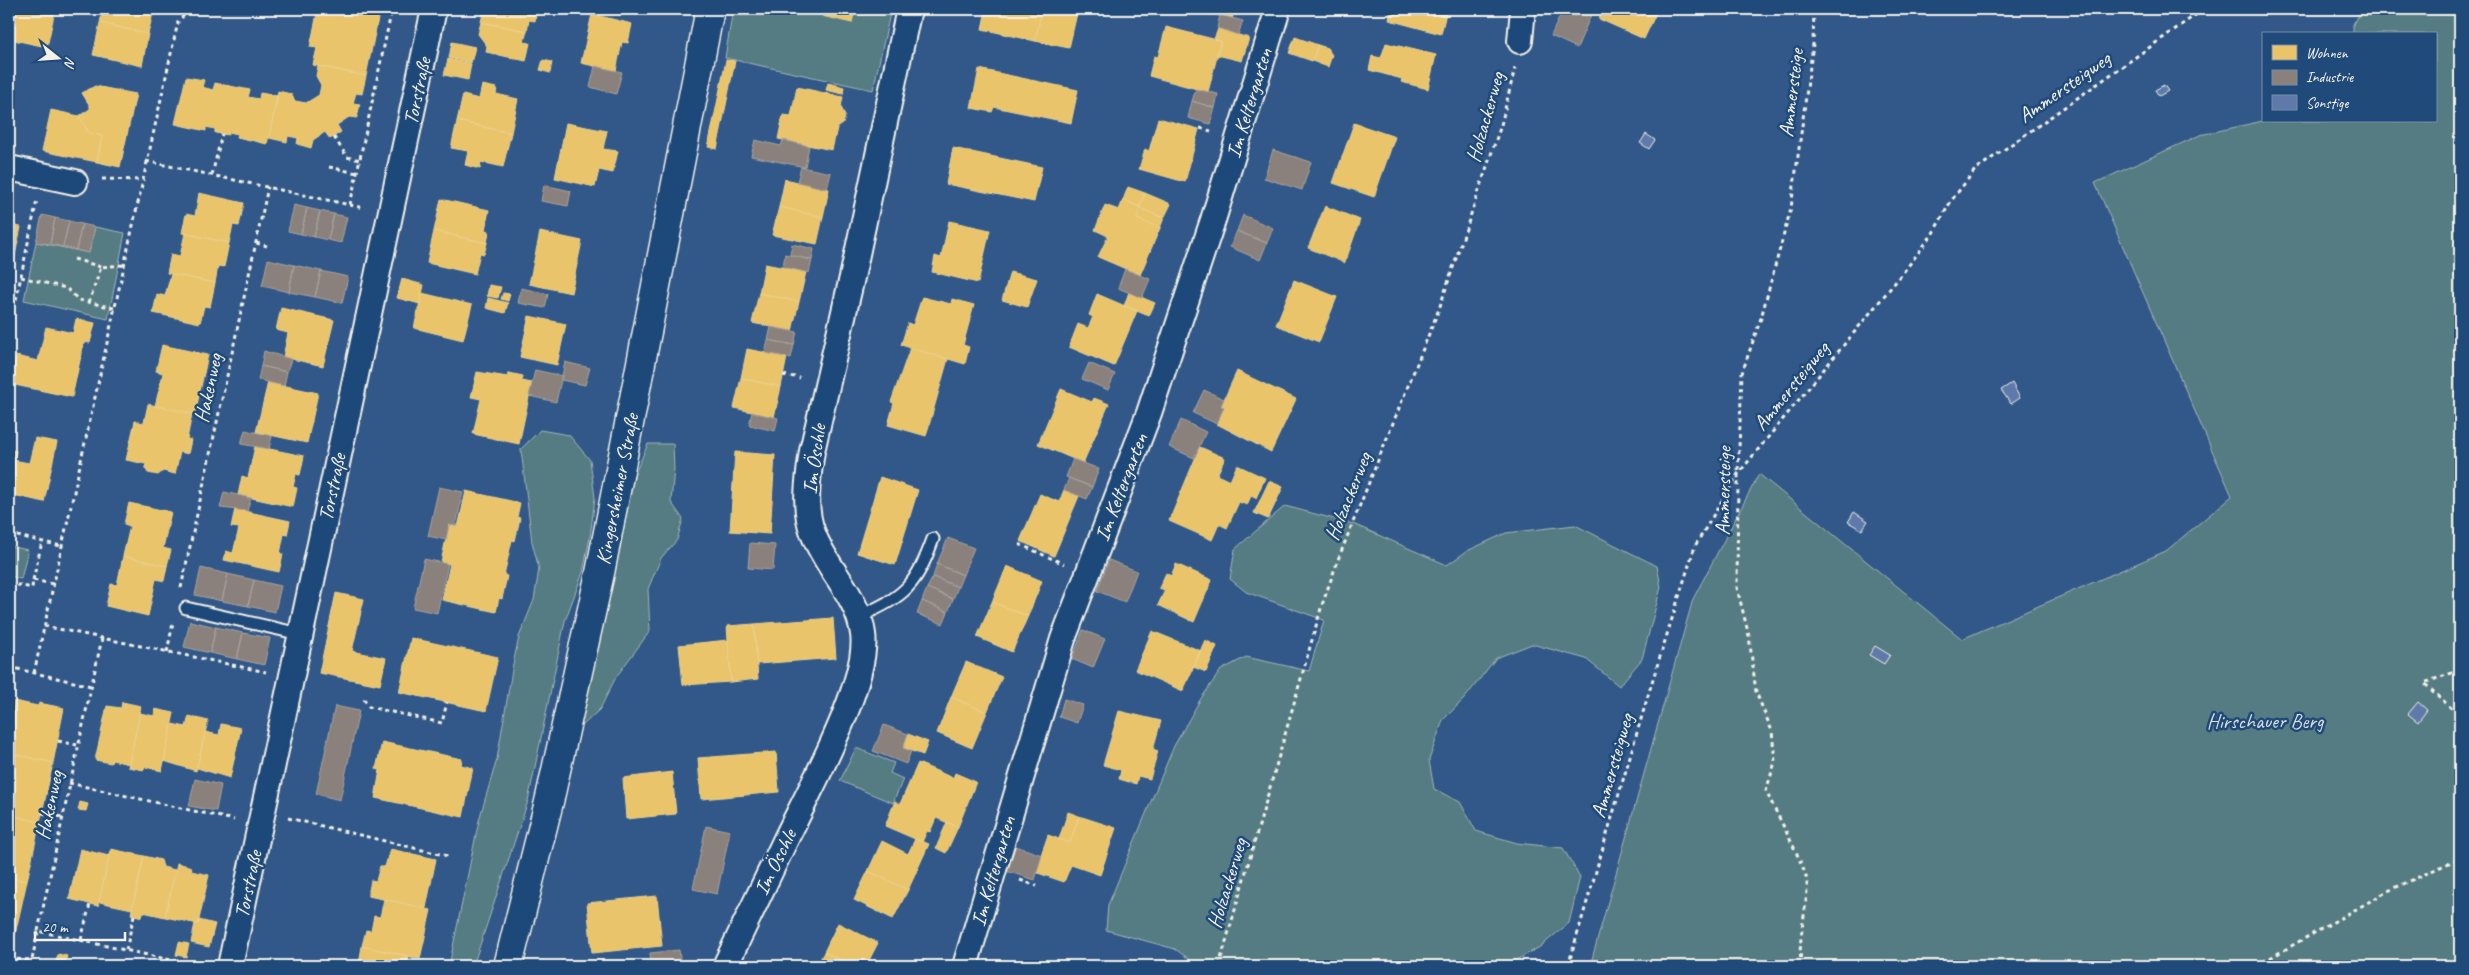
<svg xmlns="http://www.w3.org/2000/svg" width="2469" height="975" viewBox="0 0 2469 975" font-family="Caveat,sans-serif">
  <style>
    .green { fill: #547c83; stroke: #a4b6b6 }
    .homes { fill: #e9c46a; stroke: #ecd290 }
    .industry { fill: #8a817c; stroke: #aaa39c }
    .building { fill: #5f7aaa; stroke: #f4f1e8 }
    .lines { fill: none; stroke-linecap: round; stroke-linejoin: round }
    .service-casing { stroke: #f4f1e8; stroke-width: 15 }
    .minor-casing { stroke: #f4f1e8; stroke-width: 28 }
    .secondary-casing { stroke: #f4f1e8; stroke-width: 31 }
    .path { stroke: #f4f1e8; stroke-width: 3; stroke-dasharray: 4 4; stroke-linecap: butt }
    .service { stroke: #1f4a7a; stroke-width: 11 }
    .minor { stroke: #1f4a7a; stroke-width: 24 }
    .secondary { stroke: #1f4a7a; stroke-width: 28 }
    .labels { text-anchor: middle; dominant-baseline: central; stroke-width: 5; stroke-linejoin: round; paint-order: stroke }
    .street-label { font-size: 21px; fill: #f4f1e8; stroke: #1f4a7a }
    .park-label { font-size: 21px; fill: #dcdfd9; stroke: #1f4a7a }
  </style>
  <rect width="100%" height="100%" fill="#315888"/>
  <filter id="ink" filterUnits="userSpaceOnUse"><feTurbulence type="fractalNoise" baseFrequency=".02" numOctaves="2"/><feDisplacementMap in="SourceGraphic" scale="10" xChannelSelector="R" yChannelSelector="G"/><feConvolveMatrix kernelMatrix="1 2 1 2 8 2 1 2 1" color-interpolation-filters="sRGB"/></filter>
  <g filter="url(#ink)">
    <path class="green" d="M733,9H891L873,90L725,58Z
      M2362,9H2460V966H1590L1693,599L1759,474L1962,639L2166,551L2232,496L2095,183L2200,135L2263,121H2435V34H2353V24Z
      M95,227L125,233L108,319L24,300L36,242L89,253Z
      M540,430L569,435L590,460L595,498L590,537L583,572L565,621L528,801L473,966H449L479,820L497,759L513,664L519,637L534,600L539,569L532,542L521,449Z
      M648,444H673L674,469L671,502L683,519L677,540L661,558L648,589L650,631L616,677L600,709L582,726L577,704L607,606L618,544L635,473Z
      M1285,506L1353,524L1447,565L1467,551L1506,533L1575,525L1657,566L1661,587L1642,659L1619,686L1586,659L1532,644L1496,658L1465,698L1443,720L1429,760L1434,789L1460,802L1476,831L1517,843L1563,848L1580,877L1569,923L1540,947L1505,966H1199L1175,949L1106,930L1108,905L1174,746L1200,700L1221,670L1246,657L1309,671L1324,620L1246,592L1230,579L1235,549Z
      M9,546L28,550L21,579L9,576Z
      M856,748L894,763L890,773L903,779L893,803L840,781Z"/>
    <path class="homes" d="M9,9H27L54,15L47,47L9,39Z
      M27,9H55L54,15Z
      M103,9H154L148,34L100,23Z
      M318,9H380L366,76L313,65L317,48L310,47Z
      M484,9H537L535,21L529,20L527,31L481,22Z
      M824,9H855L852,23L822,16Z
      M992,9H1042L1035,41L982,29L986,10L991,12Z
      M1042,9H1078L1069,48L1035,41Z
      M1196,9H1235L1232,19Z
      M1391,9H1447L1441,34L1389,20Z
      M1577,9H1590L1593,10L1591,15Z
      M1603,9H1658L1644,39L1599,19Z
      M592,14L632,24L628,43L622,42L616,71L581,63Z
      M481,22L527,31L524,42L530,43L526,61L486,52L487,46L478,34Z
      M100,23L148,34L142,66L93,55Z
      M1166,27L1221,41L1208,92L1149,76L1154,56L1158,57Z
      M1218,29L1249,38L1242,61L1217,55L1221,41L1214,39Z
      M1295,37L1318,45L1312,61L1289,53Z
      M452,42L475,47L471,63L449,58Z
      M1386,43L1436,55L1428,89L1401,82L1402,79L1369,70L1372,56L1381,58Z
      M1318,45L1327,48L1332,55L1328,67L1312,61Z
      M9,51L13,52L9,70Z
      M448,59L471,64L468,80L444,75Z
      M543,60L552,62L550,73L540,70Z
      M726,60L735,61L717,149L708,147Z
      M318,66L366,76L362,94L356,93L353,103L360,104L357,118L349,117L337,125L341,132L330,139L325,132L313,140L311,148L297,144L298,138L288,136L287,142L269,138L278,91L291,94L295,101L306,103L319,95L321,85L316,76Z
      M979,69L1078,90L1071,123L994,107L992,112L971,108Z
      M186,77L204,80L202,87L213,90L215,83L250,90L248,97L259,99L260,93L278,96L267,144L237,137L238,134L229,132V135L215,133V129L206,127V131L175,124Z
      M828,83L844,87L843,94L826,90Z
      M482,85L497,88L496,94L518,99L511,133L457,121L463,95L479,99Z
      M95,86L136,94L120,167L97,162L102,136L89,133L79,116L90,109V106L82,93Z
      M797,87L843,97L841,107L845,116L843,124L837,128L832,150L778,139L783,115L791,116Z
      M51,110L79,116L89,133L102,136L97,162L42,151Z
      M1158,118L1199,129L1185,182L1139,169L1145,149L1149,151Z
      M457,121L511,133L503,167L481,162L480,169L465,165L468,151L451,148Z
      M566,123L607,131L603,149L618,151L613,173L599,170L595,187L555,178Z
      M1354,123L1395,137L1374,197L1333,183Z
      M953,148L1042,167L1034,202L946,184Z
      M785,179L829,189L823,217L779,207Z
      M1128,187L1145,193L1140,207L1123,200Z
      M199,193L244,203L239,226L233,225L229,243L182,233L186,214L195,216Z
      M1145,193L1171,204L1164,218L1139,208Z
      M441,199L489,210L485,230L489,231L487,243L434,231Z
      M1123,200L1140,207L1137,219L1160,228L1140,275L1098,257L1108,236L1095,230L1105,205L1119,210Z
      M1325,206L1360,220L1345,263L1308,248Z
      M779,207L823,217L817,244L772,235Z
      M1141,209L1164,218L1160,228L1137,219Z
      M949,221L990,230L978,283L932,272L935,256L941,258Z
      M9,225L21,227L9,284Z
      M434,231L487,243L484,254L480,253L475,274L427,263Z
      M540,232L582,241L571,293L529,284Z
      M185,233L229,243L224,267L218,266L215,283L167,273L171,254L180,256Z
      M765,264L806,272L799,302L759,293Z
      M1010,272L1037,279L1027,307L1002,300Z
      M171,274L215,283L210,307L204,306L200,323L153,313L157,294L165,296Z
      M402,279L424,285L420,304L397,298Z
      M1294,280L1337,297L1319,342L1276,325Z
      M489,285L501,287L498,298L487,296Z
      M1129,292L1155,303L1149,316L1124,306Z
      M422,293L472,305L463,340L414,328Z
      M503,293L510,294L508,301L501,299Z
      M759,293L799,302L792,331L752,323Z
      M1097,294L1137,311L1114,366L1069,347L1078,324L1088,328L1093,317L1089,315Z
      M922,297L951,304L952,299L974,305L963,345L969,347L965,364L901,345L908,323L913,325Z
      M488,298L508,303L505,313L486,308Z
      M281,308L334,320L323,366L283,357L288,333L276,330Z
      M529,316L566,324L557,365L520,357Z
      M76,319L95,323L90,343L84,342L72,397L10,384L16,356L38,361L46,327L73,333Z
      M162,345L208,355L195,414L155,406L163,373L156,371Z
      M910,348L948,359L926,436L888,425L894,403L891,402Z
      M747,349L787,357L781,387L741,378Z
      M1237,371L1296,399L1271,452L1217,424L1224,407L1221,406Z
      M477,372L508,377L509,373L523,376L522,381L532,383L519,444L473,434L481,399L471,397Z
      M741,378L781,387L774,417L734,408Z
      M268,382L318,393L307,443L256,432Z
      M1061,389L1092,402L1094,398L1109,404L1083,463L1038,444Z
      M148,404L192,414L187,439L191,440L188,454L180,452L175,474L163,471L158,475L148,473L145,468L146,464L126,460L135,421L144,423Z
      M35,438L57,442L44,502L13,495L14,489L9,488V449L16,451L13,460L29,463Z
      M255,446L304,456L300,475L296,474L293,487L297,488L293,507L238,495L242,476L248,478Z
      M1200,447L1225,458L1217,475L1230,481L1237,465L1265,478L1256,498L1251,496L1247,505L1239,502L1227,528L1219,524L1212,540L1169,521Z
      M735,452L775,455L770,534L730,531Z
      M880,477L918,490L895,565L857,553Z
      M1269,481L1283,487L1268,519L1254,513Z
      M1064,490L1079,496L1054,556L1020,541L1040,494L1059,502Z
      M466,491L520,503L517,517L520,518L515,541L512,540L504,575L507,576L502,599L499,598L496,612L442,600L450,564L441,562L449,525L458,527Z
      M129,503L171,512L163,548L171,550L167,566L123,556L130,526L124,524Z
      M235,509L290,521L287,535L284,534L280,554H283L279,572L224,560L226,551L233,553L239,528L231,527Z
      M123,556L167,566L164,581L156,579L148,616L106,606L111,584L117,585Z
      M1176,564L1212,580L1194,622L1158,605L1165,590L1159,588L1166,573L1171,576Z
      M1007,566L1042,581L1028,616L992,602Z
      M336,593L364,599L352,651L386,658L380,685L319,673Z
      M992,602L1028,616L1012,652L977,637Z
      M833,618L836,658L757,664L754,624Z
      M754,624L758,679L731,682L727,626Z
      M1152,631L1201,651L1183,691L1135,670Z
      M411,638L498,657L486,711L399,692Z
      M728,640L731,682L683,685L679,645Z
      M1205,640L1217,646L1206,672L1193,667Z
      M966,662L1002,677L987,712L951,697Z
      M951,697L987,712L972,748L937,733Z
      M14,701L38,706L39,703L64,708L53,763L9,753L15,724L10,722Z
      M122,702L141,706L129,764L112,760L111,763L95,760L107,706L121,708Z
      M155,709L174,713L162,771L145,767L144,770L128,767L140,713L154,716Z
      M1119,711L1161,721L1153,749L1158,751L1150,779L1138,776L1136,784L1119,779L1121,770L1103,765Z
      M189,716L208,721L196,771L164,761L172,724L186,727Z
      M221,724L241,728L230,778L197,768L205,732L219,735Z
      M908,734L928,742L923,755L903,748Z
      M382,742L462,759L461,765L473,768L463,817L375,798L380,770L376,769Z
      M776,752L779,792L701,799L698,758Z
      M9,753L53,763L40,822L9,815Z
      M918,763L953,778L955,773L976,782L958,827L936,818L930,832L927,831L922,842L885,826L895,801L900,804Z
      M672,772L676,814L626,819L623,778Z
      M80,802L88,804L86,811L78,810Z
      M1068,812L1079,816L1070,843L1059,839Z
      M9,815L40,822L27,881L9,878Z
      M1079,816L1116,828L1100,875L1071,865L1064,882L1035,872L1048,835L1070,843Z
      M947,822L958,827L946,853L936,848Z
      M915,839L929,844L908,890L868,871L882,841L908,854Z
      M80,849L109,856L98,906L69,899Z
      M111,849L144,856L132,909L99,902Z
      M390,849L436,859L426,908L368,896L371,880L376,881L380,866L385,867Z
      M144,856L161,860L163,867L175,870L165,917L143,912L142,917L131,914Z
      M177,863L192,867L191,871L209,875L198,924L165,917Z
      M868,871L908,890L893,919L854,900Z
      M9,878L27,881L14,939L9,938Z
      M657,896L662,946L592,953L587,903Z
      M384,899L431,910L420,959L362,946L366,930L371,931L374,916L380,917Z
      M199,920L215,924L209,947L191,943L195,923L198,924Z
      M838,923L878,943L866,966H853L824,952Z
      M179,942L189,944L186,957L176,955Z
      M362,946L409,956L407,966H352L353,963L359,964Z
      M824,952L853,966H817Z
      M58,954L67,956L64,966L55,965Z"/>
    <path class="industry" d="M1563,9H1577L1591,15L1577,48L1551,36Z
      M1220,15L1243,21L1238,35L1217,28Z
      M595,66L622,72L616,94L590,87Z
      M1196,89L1218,94L1215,108L1192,101Z
      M1192,101L1215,108L1210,124L1188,118Z
      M755,140L781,146L783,140L809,146L805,167L751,156Z
      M1273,150L1311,162L1302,190L1264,178Z
      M801,167L831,173L827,189L797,182Z
      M544,185L571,191L568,206L541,201Z
      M294,205L307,208L301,234L288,231Z
      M307,208L320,211L314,237L301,234Z
      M320,211L334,214L328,240L314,237Z
      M334,214L347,217L341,243L328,240Z
      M42,215L55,218L50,244L36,242Z
      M1243,215L1273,228L1267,243L1237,231Z
      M55,218L69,221L63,247L50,244Z
      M69,221L82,224L76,250L63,247Z
      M82,224L95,227L89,253L76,250Z
      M1237,231L1267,243L1260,260L1230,247Z
      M792,244L814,249L812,260L790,255Z
      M785,254L812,260L809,273L783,267Z
      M268,259L294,265L289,292L262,286Z
      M294,265L321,271L315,297L289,292Z
      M1125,269L1150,279L1142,298L1118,288Z
      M321,271L348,277L342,303L315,297Z
      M521,288L548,294L545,308L518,303Z
      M771,327L797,332L794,345L768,340Z
      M768,340L794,345L791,358L765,353Z
      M264,351L291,359L287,372L261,366Z
      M565,362L590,368L585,385L561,380Z
      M1089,363L1115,374L1108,390L1082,379Z
      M261,366L287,372L284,386L258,380Z
      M535,370L562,376L556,402L529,396Z
      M1204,390L1224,399L1221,406L1224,407L1217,424L1193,413Z
      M752,412L778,418L775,431L749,425Z
      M1181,420L1206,432L1194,458L1169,447Z
      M245,430L272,436L269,449L241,444Z
      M1073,459L1099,469L1092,487L1066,477Z
      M1069,478L1092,487L1087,499L1064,490Z
      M439,487L463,492L456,526L449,525L446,540L428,536Z
      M224,492L251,498L247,511L220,508Z
      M948,538L974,548L963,575L937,564Z
      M750,543L775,545L773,570L748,568Z
      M424,559L448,564L437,613L413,608Z
      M1109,560L1137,571L1125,602L1097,591Z
      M937,564L963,575L958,587L933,577Z
      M201,568L228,574L222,601L195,595Z
      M228,574L254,580L248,606L222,601Z
      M933,577L958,587L953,599L927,588Z
      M254,580L281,586L275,612L248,606Z
      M927,588L953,599L948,612L922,601Z
      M922,601L948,612L943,624L917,614Z
      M190,621L216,627L210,653L184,647Z
      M216,627L243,633L237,659L210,653Z
      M1083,630L1105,639L1093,668L1072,659Z
      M243,633L270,638L264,665L237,659Z
      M1064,699L1083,705L1077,723L1059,717Z
      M335,706L359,711L340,800L316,794Z
      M884,725L908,734L903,748L911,751L906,764L873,751Z
      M195,779L221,785L216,811L189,806Z
      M706,826L730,831L717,894L693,889Z
      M1016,846L1042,855L1035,880L1006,871Z
      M679,950L681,966H651L650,953Z"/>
    <path class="building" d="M2164,85L2168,91L2159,96L2155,90Z
      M1646,134L1655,140L1649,149L1640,143Z
      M2012,383L2020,398L2011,404L2001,390Z
      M1854,512L1868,521L1862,530L1848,522Z
      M1875,646L1890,655L1884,664L1869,655Z
      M2418,702L2427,710L2418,722L2408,714Z"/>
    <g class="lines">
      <g class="service-casing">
        <path id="service" d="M186,608L300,634
          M860,616C905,596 916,586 933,539"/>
      </g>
      <g class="minor-casing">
        <path id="minor" d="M1520,41L1523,9
          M9,168L75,182
          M230,966L434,9
          M725,966C745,925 764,884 784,843C806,797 870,682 863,634C858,595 826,569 813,533C803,508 808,478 812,451L853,273L909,9
          M965,966L1063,639L1149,413L1213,220L1278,9"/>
      </g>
      <g class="secondary-casing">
        <path id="secondary" d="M508,966L549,802L600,573L710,9"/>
      </g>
      <path class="path" d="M1200,128L1211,131
        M334,137L347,157L360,160
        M146,161L364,208
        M329,167L357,173
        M212,175L222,134
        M102,179L142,180
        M350,205L392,9
        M256,243L267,246
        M74,259L101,267
        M21,277L66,288L79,300L114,308
        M16,300L37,200
        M89,303L101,267L123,265
        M783,375L800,378
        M9,534L61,546
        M1019,544L1064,564
        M33,580L42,542
        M9,583L32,588L33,580L53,584
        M181,588L268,187
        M44,626L266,672
        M167,652L173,623
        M9,667L91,686
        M2460,670L2424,683L2460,716
        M34,673L178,22L189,9
        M364,699L369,707L442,723L447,702
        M58,741L77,745
        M69,783L234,820
        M42,813L62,817
        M288,818L448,856
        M1020,880L1037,886
        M38,931L102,638
        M81,940L90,904
        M126,950L134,915
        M9,959L32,960L38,931L198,966
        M1219,966L1322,605L1339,557L1439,309L1501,125L1515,68
        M1568,966L1652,682L1695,546L1738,474L1902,274L1932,235L1951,201L1975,170L2204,9
        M1802,966C1796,943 1808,908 1807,882C1807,869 1773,807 1766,791L1775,762L1772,731L1756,692L1749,636L1737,588L1738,474L1742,373L1761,318L1791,208L1813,44L1814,9
        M2256,966L2388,891L2460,858"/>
      <use href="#service" class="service"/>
      <use href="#minor" class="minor"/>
      <use href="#secondary" class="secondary"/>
    </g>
  </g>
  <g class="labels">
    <g class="street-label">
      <text transform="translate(2064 87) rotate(-35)">Ammersteigweg</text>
      <text transform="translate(417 91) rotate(-78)">Torstraße</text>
      <text transform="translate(1791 93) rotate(-83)">Ammersteige</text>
      <text transform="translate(1249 103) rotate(-73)">Im Keltergarten</text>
      <text transform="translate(1485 117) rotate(-74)">Holzackerweg</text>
      <text transform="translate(1791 386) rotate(-51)">Ammersteigweg</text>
      <text transform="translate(208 388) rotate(-78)">Hakenweg</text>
      <text transform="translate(814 459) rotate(-82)">Im Öschle</text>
      <text transform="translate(332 487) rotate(-78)">Torstraße</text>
      <text transform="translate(1121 487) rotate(-69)">Im Keltergarten</text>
      <text transform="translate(617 489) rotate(-79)">Kingersheimer Straße</text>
      <text transform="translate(1723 491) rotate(-89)">Ammersteige</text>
      <text transform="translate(1348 496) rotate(-68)">Holzackerweg</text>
      <text transform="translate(1612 766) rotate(-74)">Ammersteigweg</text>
      <text transform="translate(49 805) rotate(-78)">Hakenweg</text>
      <text transform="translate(775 862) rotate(-64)">Im Öschle</text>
      <text transform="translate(993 871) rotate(-74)">Im Keltergarten</text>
      <text transform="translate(1227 883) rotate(-73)">Holzackerweg</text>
      <text transform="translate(248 884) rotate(-78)">Torstraße</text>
    </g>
    <g class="park-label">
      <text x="2265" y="721">Hirschauer Berg</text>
    </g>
  </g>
  <rect width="2469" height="975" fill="none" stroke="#1f4a7a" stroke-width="30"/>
  <rect x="15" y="15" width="2439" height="945" fill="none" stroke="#f4f1e8" stroke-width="2" filter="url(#ink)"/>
  <rect x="2262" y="32" width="175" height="90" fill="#1f4a7a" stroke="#748da6"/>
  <rect x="2272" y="45" width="25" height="15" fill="#e9c46a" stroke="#748da6"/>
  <text x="2306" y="58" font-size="15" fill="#f4f1e8">Wohnen</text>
  <rect x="2272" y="70" width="25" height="15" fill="#8a817c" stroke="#748da6"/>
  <text x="2306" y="82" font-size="15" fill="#f4f1e8">Industrie</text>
  <rect x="2272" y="95" width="25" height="15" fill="#5f7aaa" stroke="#748da6"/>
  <text x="2306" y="108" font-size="15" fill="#f4f1e8">Sonstige</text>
  <g transform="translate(58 58) rotate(107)" stroke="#1f4a7a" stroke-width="4" paint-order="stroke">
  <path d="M0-4L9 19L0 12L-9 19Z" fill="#f4f1e8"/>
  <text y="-8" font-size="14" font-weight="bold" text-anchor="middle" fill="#f4f1e8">N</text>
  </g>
  <path d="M35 932v8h90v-8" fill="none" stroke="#f4f1e8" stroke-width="2.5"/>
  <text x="42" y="932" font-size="15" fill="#f4f1e8" stroke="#1f4a7a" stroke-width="4" paint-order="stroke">20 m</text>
</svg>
